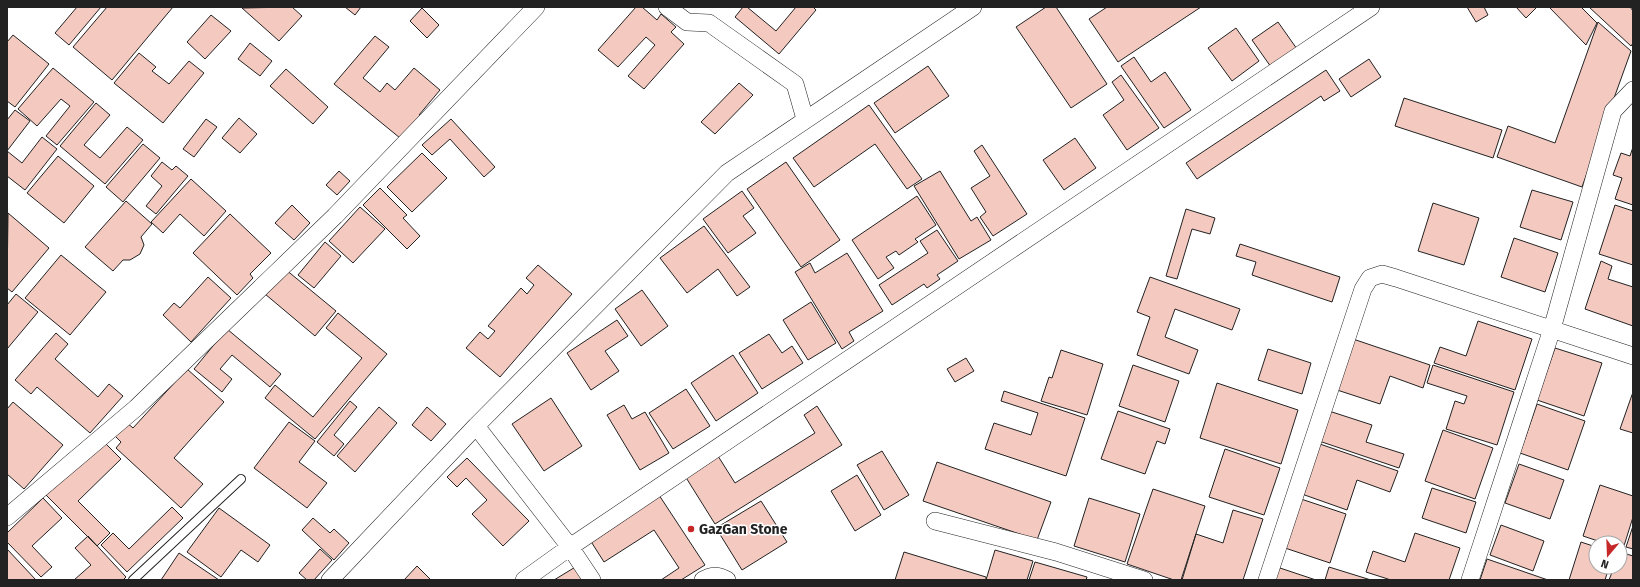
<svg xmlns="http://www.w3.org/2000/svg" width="1640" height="587" viewBox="0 0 1640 587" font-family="'Fira Sans',sans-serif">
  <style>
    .building { fill: #f3c9c0; stroke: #222 }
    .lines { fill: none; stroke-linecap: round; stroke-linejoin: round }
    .service-casing { stroke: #222; stroke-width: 10 }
    .minor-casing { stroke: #222; stroke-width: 18 }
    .service { stroke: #fff; stroke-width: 8 }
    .minor { stroke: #fff; stroke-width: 17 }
    .poi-dot { fill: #c62828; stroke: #fff; stroke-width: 1.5 }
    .labels { text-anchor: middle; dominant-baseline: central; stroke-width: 3; stroke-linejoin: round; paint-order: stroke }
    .poi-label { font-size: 14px; font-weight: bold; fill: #222; stroke: #fff; text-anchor: start }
  </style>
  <rect width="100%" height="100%" fill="#fff"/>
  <path class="building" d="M77,7H101L69,45L55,33Z
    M107,7H173L112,80L73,47Z
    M292,7L302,16L279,41L242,8Z
    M345,7H361L355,15Z
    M636,7H642L657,20L661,14L676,27L671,32L684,44L644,89L628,76L655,45L646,37L618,67L598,50Z
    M743,7H747L776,31L796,7H813L816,10L779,54L735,17Z
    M1046,7H1056L1107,84L1071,108L1016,27Z
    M1107,7H1201L1118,62L1089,19Z
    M1467,7H1484L1488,15L1476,22Z
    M1516,7H1537L1526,18Z
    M1549,7H1581L1597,23L1586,45Z
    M1589,7H1630L1633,11V43L1631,46Z
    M422,8L439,25L427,38L410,21Z
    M211,15L231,31L205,59L187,42Z
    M1278,22L1297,49L1271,67L1252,40Z
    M1598,22L1631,51L1582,187L1497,157L1508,126L1555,143Z
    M1236,28L1259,61L1232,81L1208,48Z
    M13,35L49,64L15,107L7,101V42Z
    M375,36L389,47L363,78L380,92L387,83L395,90L414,68L440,90L419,115L421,117L400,138L334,84Z
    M250,43L272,61L260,76L238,59Z
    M139,53L156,67L152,71L169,84L189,61L204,73L163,123L114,83Z
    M1134,57L1151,82L1165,72L1191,110L1164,128L1121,66Z
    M1369,59L1381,77L1351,97L1339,79Z
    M928,66L949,96L895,133L874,103Z
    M53,68L94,102L57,145L46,136L70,106L61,99L37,126L18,109Z
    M286,69L328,107L313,124L270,86Z
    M1326,70L1340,91L1324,101L1321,96L1197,179L1186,163Z
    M1121,75L1159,128L1127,150L1103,115L1124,100L1112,82Z
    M739,83L753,95L715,134L701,122Z
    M1404,98L1502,130L1493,158L1395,126Z
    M96,103L110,115L84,145L100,158L127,127L143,140L105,184L60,146Z
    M869,105L922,179L907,189L875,144L814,187L793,158Z
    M15,110L30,121L7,151V120Z
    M239,118L257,134L240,153L222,138Z
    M206,119L217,127L194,157L183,149Z
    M451,119L495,167L484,177L450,139L432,155L422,145Z
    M42,137L57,149L25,190L7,176V151L22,163Z
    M1075,138L1096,168L1064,190L1043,160Z
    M143,144L160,158L123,202L106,187Z
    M982,145L1027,214L993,236L980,217L986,212L971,188L990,176L974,151Z
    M1633,147V205L1615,199L1622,178L1613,175L1621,153L1630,156Z
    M422,153L447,178L412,212L387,187Z
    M58,156L94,186L64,223L27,193Z
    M162,162L172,170L176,166L188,176L156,214L146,206L162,186L151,176Z
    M786,162L840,240L801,267L747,189Z
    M339,171L350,181L337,195L326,185Z
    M940,171L971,221L977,217L991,240L959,259L914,186Z
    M191,179L226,211L204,236L180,214L163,233L151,222Z
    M380,188L407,215L403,218L420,236L407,249L363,205Z
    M1532,190L1573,202L1561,240L1520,227Z
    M742,191L754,208L743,216L756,233L728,253L703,219Z
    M917,196L936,225L915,239L918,242L899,255L896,251L886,257L894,268L878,279L852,240Z
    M126,201L152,224L141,237L144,245L140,254L130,260H123L113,271L85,247Z
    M1433,203L1479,218L1464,265L1418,251Z
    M292,205L310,223L294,240L275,223Z
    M1615,205L1633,211V265L1599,254Z
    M360,207L385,229L353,263L329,241Z
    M1186,209L1215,218L1210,234L1192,229L1177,279L1166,276Z
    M8,213L49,248L12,292L7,288Z
    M230,214L271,253L250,274L253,278L237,295L193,253Z
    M704,226L750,287L737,296L718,269L687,293L660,258Z
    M937,230L958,261L937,275L940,279L927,288L924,284L892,305L879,285L928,253L920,241Z
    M1514,238L1558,253L1545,292L1501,277Z
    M325,242L341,256L314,288L298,275Z
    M1240,244L1340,277L1332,302L1252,275L1256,262L1236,256Z
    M847,253L883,311L849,332L854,341L842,349L795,272L810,263L815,273Z
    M61,255L106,292L70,335L25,298Z
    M1601,261L1612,266L1608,279L1633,287V326L1585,309Z
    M538,265L572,294L500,377L466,348L480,332L488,339L495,331L488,326L521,288L527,294L534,285L526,278Z
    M285,269L336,311L315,336L265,294Z
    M208,277L231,298L191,342L163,315L174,303L180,308Z
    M1150,277L1240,309L1232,330L1175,309L1165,337L1198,350L1189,374L1137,355L1150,317L1137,312Z
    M642,290L668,326L641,346L615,309Z
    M16,294L38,312L7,349V305Z
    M811,302L836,343L808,360L783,320Z
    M338,313L387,354L315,439L265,398L275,385L313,417L362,358L326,328Z
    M617,320L628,336L605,351L619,371L591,390L567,353Z
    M1478,321L1532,339L1515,390L1434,363L1440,347L1466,356Z
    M227,329L281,374L270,387L232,355L220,369L232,379L222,392L194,369Z
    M56,333L68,344L55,359L98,397L109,384L123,396L90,433L37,387L31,394L15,380Z
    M769,334L782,353L792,346L803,363L762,389L739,353Z
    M1350,338L1430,365L1423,388L1390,376L1380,404L1334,389Z
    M1555,348L1602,363L1584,416L1537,400Z
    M1268,349L1311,363L1302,394L1258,380Z
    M1061,350L1103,364L1087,415L1041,401L1049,377L1052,378Z
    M733,355L758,393L716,421L691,383Z
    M966,358L974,371L955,382L947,369Z
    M1133,365L1179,381L1165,422L1119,406Z
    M1433,365L1514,392L1497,445L1446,429L1455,401L1464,404L1467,396L1427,383Z
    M187,369L224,402L174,458L203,484L181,508L116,448L121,442L114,435L126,422L133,428Z
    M1217,383L1298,410L1281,464L1200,438Z
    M686,389L710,426L673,449L649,413Z
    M1004,391L1085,418L1066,476L985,449L994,423L1031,435L1038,413L1001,401Z
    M1633,392V433L1620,429Z
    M551,398L582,446L544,471L512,424Z
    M350,401L357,407L334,435L344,444L334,456L317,442Z
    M13,402L63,445L24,489L7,474V409Z
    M1537,404L1585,421L1568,470L1520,453Z
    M624,405L632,419L645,412L669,453L640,470L607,415Z
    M817,406L842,445L715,524L685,476L718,456L735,483L815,433L804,415Z
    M379,407L397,423L355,472L337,456Z
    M427,407L446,424L431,441L412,425Z
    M1118,411L1170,429L1165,444L1157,441L1145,474L1101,459Z
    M1329,411L1372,425L1366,442L1404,454L1399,468L1319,441Z
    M289,422L315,441L299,462L327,483L307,508L254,468Z
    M1443,430L1493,448L1475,499L1425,481Z
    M102,440L121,459L78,501L110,533L97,546L46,495Z
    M1317,443L1398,471L1390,492L1357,480L1347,510L1299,493Z
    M1225,449L1280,468L1264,515L1209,497Z
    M882,451L909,495L884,510L857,465Z
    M467,458L529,521L503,546L472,514L487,500L466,478L457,487L447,477Z
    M937,462L1051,502L1037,540L923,501Z
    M1519,464L1564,480L1550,519L1505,503Z
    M857,475L881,515L855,531L831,491Z
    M1600,485L1633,496V517L1623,549L1620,548V543H1604L1583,536Z
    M1432,488L1476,502L1466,533L1422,518Z
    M1153,489L1205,506L1181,580H1174L1127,564Z
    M659,495L705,565L681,580H661L679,568L654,530L604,562L590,540Z
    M43,498L62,518L32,546L52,567L41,577L7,542V533Z
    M1089,498L1140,514L1125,562L1074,546Z
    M1298,498L1346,514L1330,563L1282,547Z
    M761,501L787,542L742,570L716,528Z
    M172,507L183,518L127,572L101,545L113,533L129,549Z
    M219,508L270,545L258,562L241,550L221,577L187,552Z
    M1233,510L1263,519L1243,580H1182L1196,534L1223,543Z
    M313,518L330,533L334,529L349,543L334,560L302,530Z
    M1501,525L1544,541L1533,571L1490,555Z
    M1633,526V549L1626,547Z
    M1415,533L1460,548L1449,580H1391L1366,572L1373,551L1405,562Z
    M88,536L126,577L123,580H74L91,565L75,548Z
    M1581,542L1596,547V567H1609L1605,580H1569Z
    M7,549L36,580H7Z
    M320,549L332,560L314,580H307L299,573Z
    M995,550L1033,561L1027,580H986Z
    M904,552L986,577V580H895Z
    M1620,552L1633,556V580H1609L1614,567H1620Z
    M179,553L219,580H161Z
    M1487,559L1548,580H1480Z
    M1035,562L1087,577L1086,580H1029Z
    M417,566L431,580H404Z
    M577,566L586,580H554Z
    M1277,567L1316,580H1273Z
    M1329,567L1371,580H1325Z"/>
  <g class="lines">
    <g class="service-casing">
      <path id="service" d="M133,580L241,479"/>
    </g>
    <g class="minor-casing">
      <path id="minor" d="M667,7L687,22L709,23L795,84L805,119
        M476,426L570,547L592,580
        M7,517L136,408L335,216L536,7
        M935,521L1056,552L1144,580
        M330,580L476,426L727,173L973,7
        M524,580L570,547L1371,7
        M703,580C711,575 719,575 727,580
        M1267,580L1363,289L1370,278L1382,274L1396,278L1633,356
        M1470,580L1552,329L1613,111L1633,90"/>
    </g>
    <use href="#service" class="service"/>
    <use href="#minor" class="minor"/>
  </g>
  <circle class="poi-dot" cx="691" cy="529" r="4"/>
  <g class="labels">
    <g class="poi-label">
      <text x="699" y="529">GazGan Stone</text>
    </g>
  </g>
  <rect width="1640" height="587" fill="none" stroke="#222222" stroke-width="16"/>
  <g transform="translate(1608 555) rotate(199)"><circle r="19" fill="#ffffff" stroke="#a7a7a7"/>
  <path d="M0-3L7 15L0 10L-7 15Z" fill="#c62828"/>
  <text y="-6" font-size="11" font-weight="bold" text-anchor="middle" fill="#222222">N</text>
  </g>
</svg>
